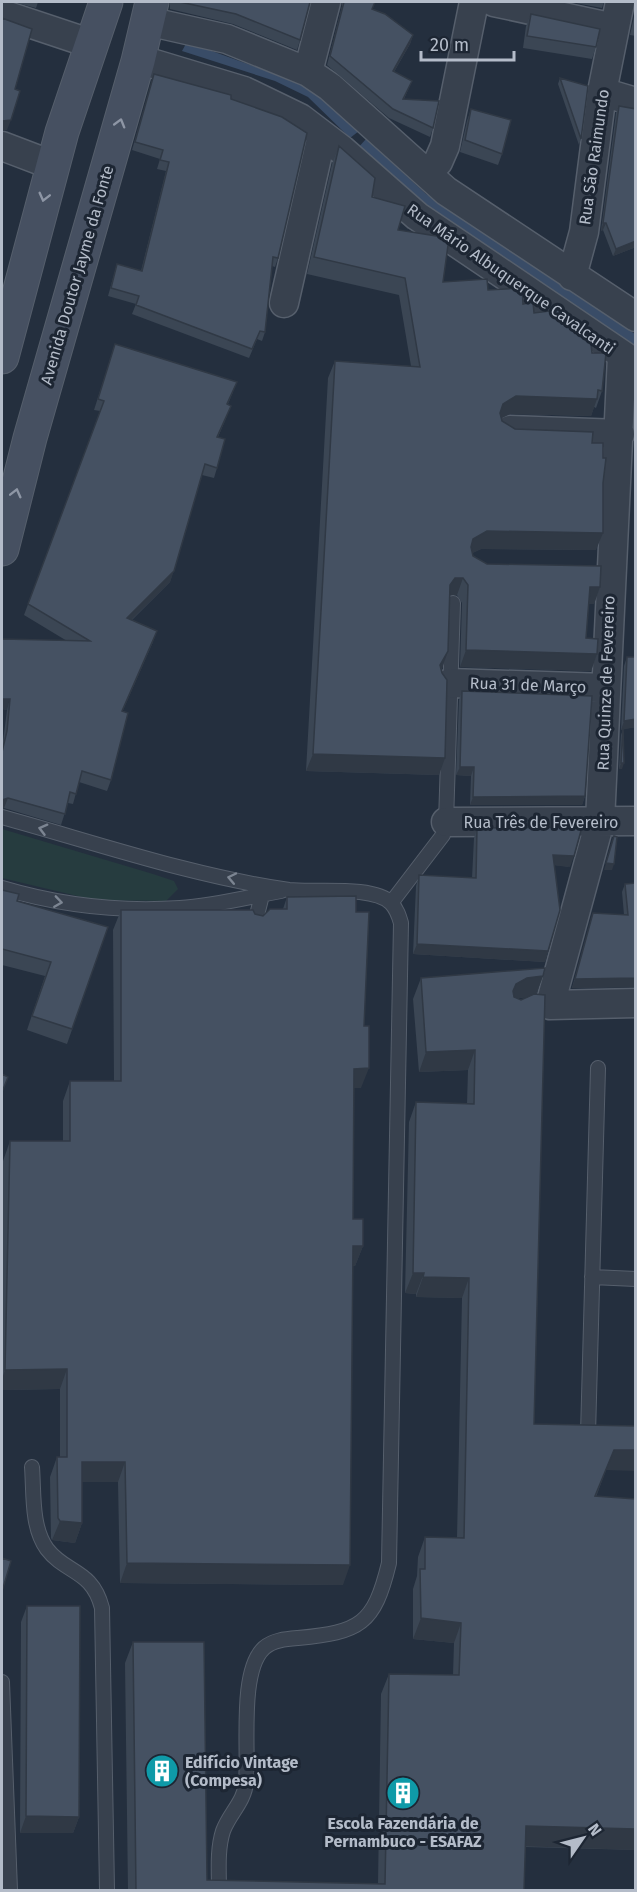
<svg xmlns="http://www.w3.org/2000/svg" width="637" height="1892" viewBox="0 0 637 1892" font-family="'Fira Sans',sans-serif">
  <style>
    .green { fill: #263c3f }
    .water { fill: #394c67 }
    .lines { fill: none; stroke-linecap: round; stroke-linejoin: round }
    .service-casing { stroke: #565f6c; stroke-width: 16 }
    .minor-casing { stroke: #565f6c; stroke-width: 31 }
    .secondary-casing { stroke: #565f6c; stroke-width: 35 }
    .service { stroke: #38414e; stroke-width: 14 }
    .minor { stroke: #38414e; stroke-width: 28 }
    .secondary { stroke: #465061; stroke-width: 33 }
    .wall { fill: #3b4654; fill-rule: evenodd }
    .shaded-wall { fill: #303945 }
    .building { fill: #455162; stroke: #303945; stroke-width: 1.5 }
    .oneway { stroke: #8e96a5 }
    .oneway2 { stroke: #7c8592 }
    .labels { text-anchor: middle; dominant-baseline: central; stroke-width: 6; stroke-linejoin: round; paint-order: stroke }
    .street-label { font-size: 16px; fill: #b4bcc9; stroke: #1d2633 }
    .poi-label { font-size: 16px; font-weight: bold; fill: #b4bcc9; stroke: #1d2633; text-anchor: start }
  </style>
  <rect width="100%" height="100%" fill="#242f3e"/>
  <path class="green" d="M2,829L153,874L174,881L178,889L166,901L94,900L2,878Z"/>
  <path class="water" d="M187,42L311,87L359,131L350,138L308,97L275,81L182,51Z
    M366,139L426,194L635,334V349L419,203L357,149Z"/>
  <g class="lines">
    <g class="service-casing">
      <path id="service" d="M2,817C96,843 192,876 289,890C314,893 373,885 391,903C397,909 399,916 401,923L389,1563C374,1625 360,1632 298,1638C286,1639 273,1640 264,1648C239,1671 249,1749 246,1782C245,1801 229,1814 223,1831C217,1850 219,1871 219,1890
        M2,888C59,905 120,912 180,908C214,906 248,897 281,891
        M391,903L443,835L446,822L453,603
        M254,927L264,887
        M592,1277L636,1279
        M588,1434L598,1068
        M32,1467C34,1493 31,1527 47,1549C66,1574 92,1569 102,1608L107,1890
        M2,1682L10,1890"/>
    </g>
    <g class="minor-casing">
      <path id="minor" d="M494,2L614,28
        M2,14L92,44
        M147,21L227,39L308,72L330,87L446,191L636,317
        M138,59L244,91L300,118L342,150L417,216L636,364
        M308,72L326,2
        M602,92L636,102
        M2,146L52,165
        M426,173L438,162L445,146L474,2
        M572,276L584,232L602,92L620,2
        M284,303L322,135
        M622,356L600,821L550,1005L636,1003
        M510,430L620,434
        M450,683L606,688
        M446,822L636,821"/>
    </g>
    <g class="secondary-casing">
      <path id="secondary" d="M2,357L62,132L106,2
        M2,549L30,438L138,61L152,2"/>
    </g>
    <use href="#service" class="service"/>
    <use href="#minor" class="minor"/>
    <use href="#secondary" class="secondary"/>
  </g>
  <path class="wall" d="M13,2H38L36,8Z
    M170,2H310L300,40L297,50L233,24L170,9Z
    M342,2H375L372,9L413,35L410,44L394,72L412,81L404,99L433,128L430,137L389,118L327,65L342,6Z
    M570,2H604L602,8Z
    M636,8V36L630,35Z
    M531,14L596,47L592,59L523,48L526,26Z
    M154,74L231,99L278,258L275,267L272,266L265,332L262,341L257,339L249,358L132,314L136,304L108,296L117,264L141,271L166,171L157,169L160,159L132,150Z
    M560,78L581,139L579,145L558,84Z
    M619,106L636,109V247L613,256L603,230L601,231L616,113Z
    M471,109L502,154L498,165L460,152L467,121Z
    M339,146L372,197L398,230L443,282L488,290L523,304L534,313L583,337L592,353L602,391L596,408L594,407L591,416L510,414L501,418L502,421L515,429L592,443L603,483L596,550L481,549L472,553L473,556L487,564L600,587L594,604H588L586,638L597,654L591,671L460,667L462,603L457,595H450L442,669L441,670L439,775L306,771L328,378L335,361L411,366L399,295L307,274L332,164Z
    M115,344L233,392L228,404L227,416L218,437L217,468L214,478L202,475L170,582L132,620L153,642L122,712L111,780L107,791L79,782L73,804L68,803L61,825L4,808L2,809V748L3,741L7,710L2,709V639L67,641L24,615L100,411L94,410Z
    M627,657H636V727L623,729L622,769H619L621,735L623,729L621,730L624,666Z
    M462,691L585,796L582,805H470L471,776L456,775L459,700Z
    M477,828L570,867L555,865L548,951L545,962L413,954L416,886L419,875L472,878L474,838Z
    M625,884L636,987L572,988L593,913L624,915L622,892Z
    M2,890L17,901L108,927L67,1044L27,1030L45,976L2,965Z
    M287,897L356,912L361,1088H354L353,1219L363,1246L355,1266H352L343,1585L120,1583L118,1482H82V1523L75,1543L52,1540L51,1538L50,1477L57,1457H60V1389L2,1390V1215L3,1161L10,1141H63V1101L70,1081H114L113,930L121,910L255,914L263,916L283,909Z
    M543,976L536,995L534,1424L606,1470L596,1497L636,1499V1850L525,1847L524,1890H128L125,1663L133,1642L207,1880L378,1884L381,1694L389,1674L453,1675L454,1643L413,1639V1589L417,1576L418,1557L425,1537L457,1538L462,1298L416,1297V1294L405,1293L409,1122L416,1102L467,1104L468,1070L419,1072L413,999L421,978ZM528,997L521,1000L518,999L519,998Z
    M27,1606L79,1817L73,1833H20L21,1622Z"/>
  <path class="shaded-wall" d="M413,35L410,44L389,80L393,71Z
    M11,120L7,130L2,131V121Z
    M603,223H606L603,230L601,231Z
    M636,241V247L613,256L616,249Z
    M516,396L597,399L591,416L510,414L496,421L503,404Z
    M487,531L603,533L596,550L481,549L467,556L473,539Z
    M174,571L170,582L123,628L127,618Z
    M455,578H463L457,595H448L450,585Z
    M590,587H600L594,604H584Z
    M157,631L153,642L118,722L122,711Z
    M466,650L597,654L591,671L460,667Z
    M448,651L442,669L434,682L440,665Z
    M2,699H10L7,710L2,709Z
    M636,719V727L621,730L624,721Z
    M313,754L445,758L439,775L306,771Z
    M621,763H624L622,769H619Z
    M460,767H474L471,776L456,775Z
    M585,796L582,805H470L473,797Z
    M8,798L4,808L2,809V800Z
    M553,855L574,856L570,867L550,865Z
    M606,863L614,864L612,870H604Z
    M417,944L548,951L545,962L413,954Z
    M543,976L535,997L519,998L509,1005L513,991L516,984L527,978Z
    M636,978V987L572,988L575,979Z
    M475,1050L468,1070L419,1072L426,1052Z
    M369,1068L361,1088H347L354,1069Z
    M353,1246H363L355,1266H345Z
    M413,1273H424L416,1294L405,1293Z
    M423,1277L469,1278L462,1298L416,1297Z
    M67,1369L60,1389L2,1390V1379L5,1370Z
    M614,1450H636V1471L606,1470L587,1517Z
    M82,1462H125L118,1482H75Z
    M60,1521L82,1523L75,1543L52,1540Z
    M127,1563L350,1565L343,1585L120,1583Z
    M421,1618L461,1623L454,1643L413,1639Z
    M26,1816L79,1817L73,1833H20Z
    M526,1826L636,1829V1850L518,1846Z"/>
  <path class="building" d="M180,2H310L300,40L236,14Z
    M344,2H375L372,9L385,14L413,35L393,71L412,81L403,99L439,101L433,128L393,109L330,56Z
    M531,14L600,29L596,47L527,36Z
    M2,18L32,29L15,89L20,91L11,120L2,121Z
    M154,74L231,95V99L282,117L307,133L278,258L273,257L265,332L260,331L252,349L136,305L139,296L111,288L117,264L142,271L169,162L160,160L163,150L135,142Z
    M560,78L588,86L581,139Z
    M619,106L636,109V241L616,249L606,223H603Z
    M471,109L511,120L502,154L465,140Z
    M339,146L375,178L372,197L405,206L398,230L449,238L443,282L487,279L488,290L522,288L523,304L533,302L534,313L558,310L582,326L583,337L590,336L592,353H606L602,391L598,390L597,399L516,396L503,404L500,413L502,421L515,429L593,432L592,443H603V458H606L603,483V533L487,531L473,539L471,547L473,556L487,564L601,566L600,587H590L586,638L598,639L597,654L466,650L468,585L463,578H455L450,585L448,651L440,665L442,673L447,680L445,758L313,754L335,361L420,367L405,278L314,257Z
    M115,344L237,382L227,404L231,406L217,437L225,439L217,468L205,464L174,571L127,618L157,631L122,711L128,713L111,780L82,771L76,794L70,792L65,814L8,798L2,800V752L7,731L10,699H2V639L90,641L28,604L104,401L98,399Z
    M627,657H636V719L624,721Z
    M462,691L592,696L585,796L473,797L474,767H460Z
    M623,728L624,763H621Z
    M582,827L574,856L553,855L560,910L548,951L417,944L419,875L476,878L477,828Z
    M614,836L617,837L614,864L606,863Z
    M636,883V978L575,979L593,913L628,915L625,884Z
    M2,890L19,894L17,901L108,927L72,1029L32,1016L51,962L2,949Z
    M356,896V912H369L364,1026H369V1068L354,1069L353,1219H363V1246H353L350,1565L127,1563L125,1462H82V1523L60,1521L58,1518L57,1457H67V1369L5,1370L10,1141H70V1081H121V910H253L255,914L263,916L270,909H287V897Z
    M545,968L543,976L527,978L516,984L513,991L514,997L521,1000L534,994L545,995L534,1424L636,1426V1450H614L595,1496L636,1499V1829L526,1826L524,1890H136L133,1642H204L207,1880L385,1884L389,1674L459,1675L461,1623L421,1618L420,1569H425V1537L464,1538L469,1278L423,1277L424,1273H413L416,1102L474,1104L475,1050L426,1052L421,978Z
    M2,1074L8,1077L2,1092Z
    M2,1558L11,1561L3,1588L2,1587Z
    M27,1606H80L79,1817L26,1816Z"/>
  <defs><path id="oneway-chevron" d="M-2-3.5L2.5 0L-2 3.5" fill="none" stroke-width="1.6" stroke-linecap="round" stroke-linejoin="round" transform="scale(1.5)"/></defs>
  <g class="oneway">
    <use href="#oneway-chevron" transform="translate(120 123) rotate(-74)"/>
    <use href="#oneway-chevron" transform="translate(44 197) rotate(104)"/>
    <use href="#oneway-chevron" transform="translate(16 493) rotate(-76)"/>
  </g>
  <g class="oneway2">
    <use href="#oneway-chevron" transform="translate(43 829) rotate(-165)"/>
    <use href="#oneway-chevron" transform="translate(232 878) rotate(-168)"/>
    <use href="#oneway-chevron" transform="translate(58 902) rotate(8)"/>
  </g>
  <defs>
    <g id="building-disc" transform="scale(1.725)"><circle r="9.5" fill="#0f9aa8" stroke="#1d2633"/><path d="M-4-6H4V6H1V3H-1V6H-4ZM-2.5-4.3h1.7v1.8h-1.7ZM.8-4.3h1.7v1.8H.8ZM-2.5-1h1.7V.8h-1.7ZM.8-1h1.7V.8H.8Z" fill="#fff"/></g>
  </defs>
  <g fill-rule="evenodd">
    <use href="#building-disc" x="162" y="1771"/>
    <use href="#building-disc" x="403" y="1793"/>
  </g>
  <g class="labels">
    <g class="street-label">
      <text transform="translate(594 157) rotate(-82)">Rua São Raimundo</text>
      <text transform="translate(77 275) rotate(-74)">Avenida Doutor Jayme da Fonte</text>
      <text transform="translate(511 279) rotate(35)">Rua Mário Albuquerque Cavalcanti</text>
      <text transform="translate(606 683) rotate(-88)">Rua Quinze de Fevereiro</text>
      <text transform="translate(528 685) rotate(2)">Rua 31 de Março</text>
      <text x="541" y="822">Rua Três de Fevereiro</text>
    </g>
    <g class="poi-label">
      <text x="185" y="1762">Edifício Vintage<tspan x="185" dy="18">(Compesa)</tspan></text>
      <text x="403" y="1823" text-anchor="middle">Escola Fazendária de<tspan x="403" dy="18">Pernambuco - ESAFAZ</tspan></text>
    </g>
  </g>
  <rect width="637" height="1892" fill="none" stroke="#b4bcc9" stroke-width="6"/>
  <g transform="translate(583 1838) rotate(55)" stroke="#1d2633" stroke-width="4.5" paint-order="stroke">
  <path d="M0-4.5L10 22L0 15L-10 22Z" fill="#b4bcc9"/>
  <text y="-9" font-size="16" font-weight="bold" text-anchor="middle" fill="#b4bcc9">N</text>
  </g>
  <path d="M421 51v9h93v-9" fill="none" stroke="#b4bcc9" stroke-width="3"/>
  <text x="430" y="51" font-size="18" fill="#b4bcc9" stroke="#1d2633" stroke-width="4.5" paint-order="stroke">20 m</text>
</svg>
